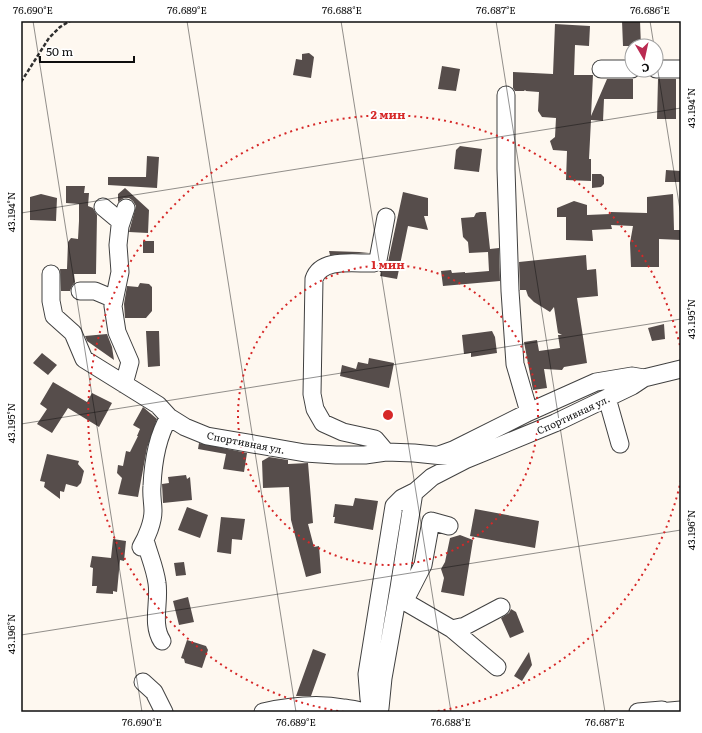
<svg xmlns="http://www.w3.org/2000/svg" width="702" height="733" viewBox="0 0 702 733" font-family="Literata,serif">
  <style>
    .building { fill: #564d4b }
    .lines { fill: none; stroke-linecap: round; stroke-linejoin: round }
    .minor-casing { stroke: #414141; stroke-width: 19 }
    .path { stroke: #303030; stroke-width: 2.5; stroke-dasharray: 4 2; stroke-linecap: butt }
    .minor { stroke: #fff; stroke-width: 17 }
    .ticks { fill: none; stroke: #0e0e0e; stroke-width: 1; stroke-opacity: 0.45 }
    .ring { fill: none; stroke: #d62828; stroke-width: 2; stroke-dasharray: 2 4 }
    .labels { text-anchor: middle; dominant-baseline: central; stroke-width: 4; stroke-linejoin: round; paint-order: stroke }
    .street-label { font-size: 10px; fill: #0e0e0e; stroke: #fff }
    .centre { fill: #d62828; stroke: #fff; stroke-width: 2 }
    .ring-label { font-size: 12px; text-anchor: middle; font-weight: bold; fill: #d62828; stroke: #fff; stroke-width: 4; stroke-linejoin: round; paint-order: stroke }
    .neatline { fill: none; stroke: #0e0e0e; stroke-width: 1.5 }
    .ticks-label { font-size: 10px; text-anchor: middle; fill: #0e0e0e }
  </style>
  <rect width="100%" height="100%" fill="#fef8f0"/>
  <path class="building" d="M622,21H640L641,46H623Z
    M555,24L590,26L589,46L575,45L574,75H593L591,116L607,79H633V99H604L603,121L591,120L589,159H591V181L566,180L567,151L553,150L550,141L555,137L556,118L542,117L538,111L539,92L526,91L525,90L524,91H515L513,88V72L553,74Z
    M309,53L314,57L311,78L293,75L296,59L302,60V54Z
    M442,66L460,69L456,91L438,89Z
    M658,79H676V119H657Z
    M460,146L482,149L479,172L454,169L456,150Z
    M147,156L159,157L157,188L108,185V177H146Z
    M666,170L681,171V182H665Z
    M592,174H601L604,177V184L601,187L592,188Z
    M66,186H85L84,193H89L88,206L93,208L97,215L96,274H74L75,282L72,286L70,291H61L60,269H67L68,242L71,238L78,239L79,221V204L66,203Z
    M125,188L149,210L148,233L129,232L136,206L133,201L129,198H124L118,202V194Z
    M403,192L428,198V216H424L428,230L408,226L397,279L380,276L381,272H379L384,268L388,262Z
    M41,194L57,198L56,221L30,220V197Z
    M673,194L674,230H681V240L659,239V267H631L630,243L633,226L611,225L612,229L592,230L593,241L566,240V217H557V208L574,201L587,205V215L610,214L611,212L647,213V197Z
    M480,212H486L490,249L499,248L500,281L443,286L441,271L451,270L452,273L465,272V273L489,271L488,252L469,253L468,242L463,237L461,218L474,217L476,213Z
    M143,241H154V253H143Z
    M329,251L359,252L369,253L330,255Z
    M586,255L587,270L596,269L598,296L577,298L587,363L564,367L562,370L544,369L547,388L533,390L524,342L537,340L539,351L560,348L558,335H562L558,333L554,307L550,312L534,302L528,296L526,290H520L519,262Z
    M140,283L149,284L152,287V311L146,318H125L124,304L127,286L138,287Z
    M664,324L665,339L652,341L648,328Z
    M146,331H159L160,366L148,367Z
    M492,331L495,337L497,353L471,357V353L464,354L462,335Z
    M107,334L112,347L114,360L87,341L85,336Z
    M42,353L57,365L48,375L33,363Z
    M369,358L394,363L389,388L340,376L342,365L356,369L358,362L368,364Z
    M53,382L87,402L92,393L112,403L99,427L68,408L52,433L37,424L47,409L40,404Z
    M143,407L157,419L147,448L138,497L118,494L122,478L117,473L118,465L123,466L126,451L130,452L138,436H137L140,429L133,425Z
    M199,443L247,453L244,472L223,469L226,454L198,449Z
    M47,454L79,461L78,464L84,471L81,483L77,487L66,484L64,492L60,491V499L44,487L45,482L40,481Z
    M269,457L288,460V464L308,463L313,523L308,524L314,547L319,546L321,573L306,577L291,520L289,487L263,488L262,461Z
    M186,475L187,479L190,477L192,500L163,503L162,484L169,483L168,477Z
    M355,498L378,501L373,530L334,523L335,517H333L335,504L353,506Z
    M187,507L208,515L200,538L178,530Z
    M475,509L539,521L535,548L470,536Z
    M221,517L245,519L242,540L232,539L231,554L217,552Z
    M460,535L473,540L464,596L441,592L444,578L441,569L445,562L450,538Z
    M113,539L126,541L124,561L120,560L117,592L113,591V594L96,593L97,586H92L93,568L90,567L92,556L111,558Z
    M184,562L186,575L176,576L174,563Z
    M188,597L194,622L179,625L173,601Z
    M511,609L516,612L524,632L510,638L501,618L509,613Z
    M187,640L206,646L208,650L202,668L185,663L184,659L181,658Z
    M313,649L326,654L311,696H296Z
    M529,652L532,665L522,681L514,676Z"/>
  <g class="lines">
    <g class="minor-casing">
      <path id="minor" d="M601,69H632
        M656,69H681
        M506,95V169L510,291L515,364L529,412
        M103,207L121,222
        M51,274V301L54,316L73,333L84,359L158,405L169,417L185,427L207,436L305,453L336,455H365L386,452L414,453L453,457L465,460
        M80,291H95L114,299
        M124,384L130,362L117,332L113,306L120,272L118,245L120,226L126,208
        M607,398L620,444
        M386,452L375,439L343,432L323,423L315,409L312,394L314,279C321,257 356,264 374,263L378,260L386,217
        M439,455L453,450L529,412L596,382L632,376L644,378L681,369
        M414,492L399,588L401,595L409,604L452,629L497,667
        M145,540C149,555 155,568 157,583C160,602 151,624 162,641
        M141,547C147,537 153,522 153,511C153,503 151,495 152,486C153,463 157,437 169,417
        M405,600L423,565L431,521L449,526
        M452,629L465,626L501,607
        M143,682L154,692L164,712
        M380,708L383,678L399,588
        M263,712C290,706 317,703 344,708C351,709 357,709 363,712
        M378,712L380,708L369,699L367,674L394,506L402,498L416,491L432,477L465,460L555,423L632,386L644,378
        M638,712L662,710
        M659,712L681,710"/>
    </g>
    <path class="path" d="M21,82L49,38L60,27L70,21"/>
    <use href="#minor" class="minor"/>
  </g>
  <path class="ticks" d="M33,21L142,712M187,21L296,712M341,21L451,712M496,21L605,712M650,21L654,46M656,59L681,216M21,213L681,108M21,424L681,319M21,635L681,530"/>
  <g class="ring">
    <circle cx="388" cy="415" r="150"/>
    <path d="M681 480A300 300 0 0 1 432 712M344 712A300 300 0 1 1 681 350"/>
  </g>
  <g class="labels">
    <g class="street-label">
      <text transform="translate(573 414) rotate(-25)">Спортивная ул.</text>
      <text transform="translate(246 442) rotate(11)">Спортивная ул.</text>
    </g>
  </g>
  <circle cx="388" cy="415" r="6" class="centre"/>
  <g class="ring-label">
    <text x="388" y="119">2 мин</text>
    <text x="388" y="269">1 мин</text>
  </g>
  <rect width="702" height="733" fill="none" stroke="#ffffff" stroke-width="44"/>
  <g transform="translate(644 58) rotate(171)"><circle r="19" fill="#ffffff" stroke="#9f9f9f"/>
  <path d="M0-3L7 15L0 10L-7 15Z" fill="#ba2a51"/>
  <text y="-6" font-size="11" font-weight="bold" text-anchor="middle" fill="#0e0e0e">С</text>
  </g>
  <path d="M40 56v6h94v-6" fill="none" stroke="#0e0e0e" stroke-width="2"/>
  <text x="46" y="56" font-size="12" fill="#0e0e0e" stroke="#ffffff" stroke-width="3" paint-order="stroke">50 m</text>
  <rect x="22" y="22" width="658" height="689" class="neatline"/>
  <g class="ticks-label">
    <text x="33" y="14">76.690°E</text>
    <text x="187" y="14">76.689°E</text>
    <text x="342" y="14">76.688°E</text>
    <text x="496" y="14">76.687°E</text>
    <text x="650" y="14">76.686°E</text>
    <text transform="translate(691 108) rotate(-90)" y="4">43.194°N</text>
    <text transform="translate(11 212) rotate(-90)" y="4">43.194°N</text>
    <text transform="translate(691 319) rotate(-90)" y="4">43.195°N</text>
    <text transform="translate(11 423) rotate(-90)" y="4">43.195°N</text>
    <text transform="translate(691 530) rotate(-90)" y="4">43.196°N</text>
    <text transform="translate(11 634) rotate(-90)" y="4">43.196°N</text>
    <text x="142" y="726">76.690°E</text>
    <text x="296" y="726">76.689°E</text>
    <text x="451" y="726">76.688°E</text>
    <text x="605" y="726">76.687°E</text>
  </g>
</svg>
